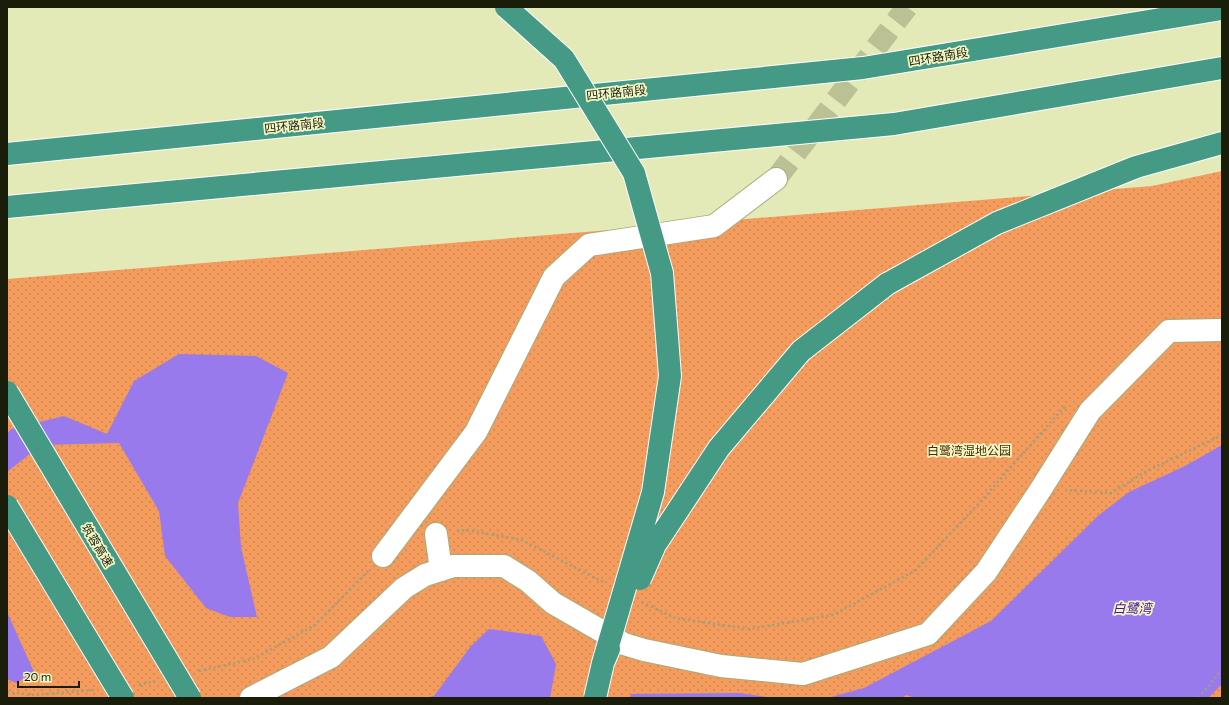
<svg xmlns="http://www.w3.org/2000/svg" width="1229" height="705" viewBox="0 0 1229 705" font-family="Commissioner,'Noto Sans SC',sans-serif">
  <style>
    .park { fill: url(#park-dots) }
    .water { fill: #997aed }
    .lines { fill: none; stroke-linecap: round; stroke-linejoin: round }
    .minor-tunnel { stroke: #bbc195; stroke-width: 22; stroke-dasharray: 22 11; stroke-linecap: butt }
    .minor-casing { stroke: #a7ac7d; stroke-width: 24 }
    .highway-casing { stroke: #fff; stroke-width: 24 }
    .path { stroke: #9ca17a; stroke-width: 2.5; stroke-dasharray: 2 3; stroke-linecap: butt }
    .minor { stroke: #fff; stroke-width: 22 }
    .highway { stroke: #449a84; stroke-width: 22 }
    .highway-bridge-casing { stroke: #fff; stroke-width: 24; stroke-linecap: butt }
    .highway-bridge { stroke: #449a84; stroke-width: 22 }
    .labels { text-anchor: middle; dominant-baseline: central; stroke-width: 3.5; stroke-linejoin: round; paint-order: stroke }
    .street-label { font-size: 12px; fill: #1b1d0b; stroke: #f1f7c5 }
    .park-label { font-size: 12px; fill: #532804; stroke: #f1f7c5 }
    .water-label { font-size: 13px; font-style: italic; fill: #4d109d; stroke: #f1f7c5 }
  </style>
  <defs>
    <pattern id="park-dots" width="8" height="8" patternUnits="userSpaceOnUse"><rect width="8" height="8" fill="#f49b5e"/><path d="M2 2h.1M6 6h.1" fill="none" stroke="#d18550" stroke-width="1.8" stroke-linecap="round"/></pattern>
  </defs>
  <rect width="100%" height="100%" fill="#e3eab8"/>
  <path class="park" d="M1222,171V698H7V279L1152,186Z"/>
  <path class="water" d="M179,354L256,356L288,373L238,503L241,547L257,617H230L206,608L165,556L159,511L119,443L41,445L7,472V434L11,429L64,416L107,434L134,381Z
    M1222,445V684L1208,698H916L906,695L902,698H827L864,688L991,621L1099,515L1129,492L1185,466Z
    M7,612L34,672L16,683L7,679Z
    M489,629L541,636L556,664L550,698H424L434,696L471,646Z
    M739,693L775,698H630L631,694Z"/>
  <g class="lines">
    <path class="minor-tunnel" d="M776,179L907,7"/>
    <g class="minor-casing">
      <path id="minor" d="M436,534L441,570
        M383,556L476,432L554,277L589,245L714,226L776,179
        M251,698L331,657L404,588L425,575L453,566H504L528,581L553,603L624,644L644,650L721,666L803,674L928,634L986,572L1041,489L1090,411L1169,331L1222,330"/>
    </g>
    <g class="highway-casing">
      <path id="highway" d="M7,154L863,68L1222,9
        M7,207L894,124L1222,68
        M887,284L997,223L1136,167L1222,143"/>
    </g>
    <path class="path" d="M1065,490L1111,493L1145,472L1222,435
      M457,531L466,530L522,540L605,583
      M642,602L675,618L749,629L833,615L916,570L981,501L1057,415L1067,405
      M199,671L253,659L315,625L369,570
      M139,685L155,681
      M7,692L34,695L94,690
      M1199,698L1222,669"/>
    <use href="#minor" class="minor"/>
    <use href="#highway" class="highway"/>
    <g class="highway-bridge-casing">
      <path id="highway-bridge" d="M506,7L564,59L634,173L662,273L670,376L653,492L603,663
        M7,392L190,698
        M7,506L123,698
        M640,579L655,545L719,448L801,351L887,284
        M595,698L603,663L609,649"/>
    </g>
    <use href="#highway-bridge" class="highway-bridge"/>
  </g>
  <g class="labels">
    <g class="street-label">
      <text transform="translate(938 56) rotate(-9)">四环路南段</text>
      <text transform="translate(616 92) rotate(-6)">四环路南段</text>
      <text transform="translate(294 125) rotate(-6)">四环路南段</text>
      <text transform="translate(98 545) rotate(59)">筑蓉高速</text>
    </g>
    <g class="park-label">
      <text x="969" y="450">白鹭湾湿地公园</text>
    </g>
    <g class="water-label">
      <text x="1132" y="608">白鹭湾</text>
    </g>
  </g>
  <rect width="1229" height="705" fill="none" stroke="#1b1d0b" stroke-width="16"/>
  <path d="M18 681v6h61v-6" fill="none" stroke="#1b1d0b" stroke-width="2"/>
  <text x="24" y="681" font-size="12" fill="#1b1d0b" stroke="#f1f7c5" stroke-width="3" paint-order="stroke">20 m</text>
</svg>
